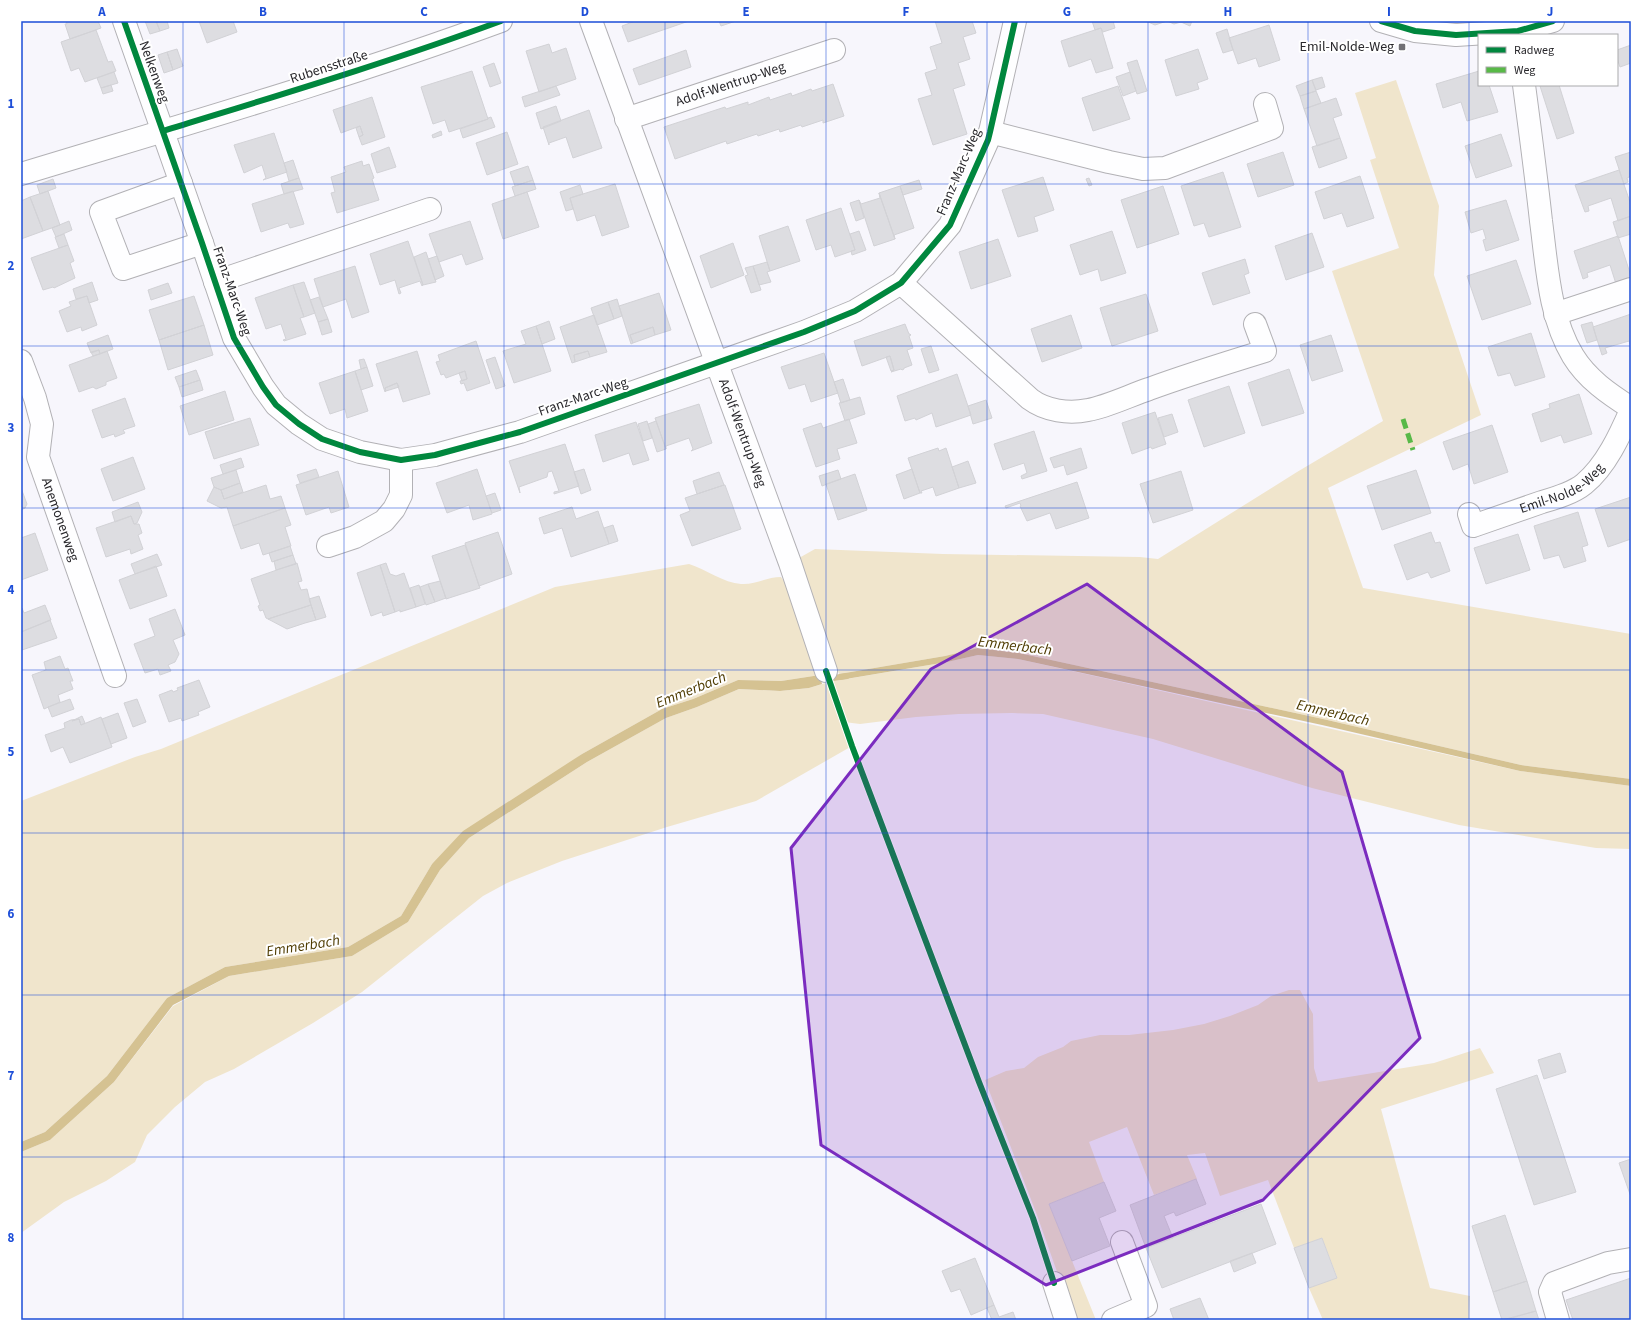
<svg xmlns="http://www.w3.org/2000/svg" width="1652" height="1341" viewBox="0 0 1652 1341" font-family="'Source Sans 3',sans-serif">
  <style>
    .green { fill: #f0e5cc }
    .water { fill: #d5c292 }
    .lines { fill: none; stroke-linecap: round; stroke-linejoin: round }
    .stream { stroke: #d5c292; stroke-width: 6 }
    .building { fill: #dddde1; stroke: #d2d2d6 }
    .minor-casing { stroke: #b2b1b5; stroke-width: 24 }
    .minor { stroke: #fefeff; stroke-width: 22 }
    .quiet { stroke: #58b947; stroke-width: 5; stroke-dasharray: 10 5; stroke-linecap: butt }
    .cycleway-casing { stroke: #fff; stroke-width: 8 }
    .cycleway { stroke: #00873e; stroke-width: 6 }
    .marked { fill: #7b2cbf; fill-opacity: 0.2; stroke: #7b2cbf; stroke-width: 3; stroke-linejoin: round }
    .grid { fill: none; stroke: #1d4ed8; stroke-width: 1; stroke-opacity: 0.55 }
    .poi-dot { fill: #717075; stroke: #fff; stroke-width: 1.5 }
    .labels { text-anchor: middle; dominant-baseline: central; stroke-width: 4; stroke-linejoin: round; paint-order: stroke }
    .poi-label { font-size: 14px; fill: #29282c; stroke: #fff; text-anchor: end }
    .street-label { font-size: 14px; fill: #29282c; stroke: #fff }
    .water-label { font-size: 15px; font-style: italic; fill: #4e3b00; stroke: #fff }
    .neatline { fill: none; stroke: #1d4ed8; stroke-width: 1.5 }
    .grid-label { font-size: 13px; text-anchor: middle; font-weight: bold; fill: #1d4ed8 }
  </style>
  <rect width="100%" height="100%" fill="#f7f6fc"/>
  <path class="green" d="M1396,80L1439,206L1434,275L1481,415L1328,488L1363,588L1631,634V779L1521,765L1323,719L1019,653L978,648L945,656L839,674L799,558L815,549L943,554L1140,557L1158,559L1297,472L1383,421L1332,271L1399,248L1370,160L1376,158L1355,93Z
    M689,564C705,569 724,583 741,584C755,585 767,577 781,577L789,588L820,675L781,681L738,680L693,699L662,709L582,754L432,864L401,916L348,947L225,967L167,998L107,1076L45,1132L21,1142V801L135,757L161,749L555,587Z
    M978,655L1018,659L1520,771L1631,786V849L1596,848L1459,825L1312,788L1153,739L1043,714L1012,713L959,714L916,717L860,724L844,722L852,746L756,801L667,827L562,861L507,883L483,896L362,992L313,1023L234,1069L205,1082L175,1107L147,1135L135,1162L106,1181L64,1202L21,1233V1152L50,1140L114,1082L173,1006L229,976L352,956L408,922L440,870L469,838L587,762L666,718L697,707L739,689L780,691L809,688L829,682L947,662Z
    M1289,990H1300L1313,1014L1314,1068L1318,1082L1434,1063L1480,1048L1494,1073L1381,1109L1430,1288L1470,1296L1469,1320H1323L1309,1288L1337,1277L1322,1238L1294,1248L1268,1180L1220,1196L1205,1153L1187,1155L1197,1179L1154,1195L1127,1127L1089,1142L1104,1182L1049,1204L1096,1320H1074L1037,1215L985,1080L1006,1071L1024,1068L1038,1057L1063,1047L1071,1041L1100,1035H1129L1173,1030L1204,1024L1230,1016L1258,1005L1271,996Z"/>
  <path class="water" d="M978,648L1019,653L1323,719L1521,765L1631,779V786L1520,771L1322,725L1018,659L978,655L947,662L840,680L839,674L945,656Z
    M820,675L822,684L809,688L780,691L739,689L697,707L666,718L587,762L469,838L440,870L408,922L352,956L229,976L173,1005L114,1082L50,1140L21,1152V1142L45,1132L107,1076L167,998L225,967L348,947L401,916L432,864L463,831L582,754L662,709L693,699L738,680L781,681Z"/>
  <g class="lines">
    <path class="stream" d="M827,679L847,676"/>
  </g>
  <path class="building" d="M66,21H98L101,28L70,39L65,24H67Z
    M145,21H156L160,31L150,34Z
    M156,21H167L169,28L160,31Z
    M199,21H233L237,32L207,43Z
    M635,21H689L628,42L622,26Z
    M719,21H736L721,26Z
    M935,21H972L976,33L963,37L970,59L958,63L965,85L953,89L967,134L933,145L918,99L932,95L925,73L937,69L930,47L942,43Z
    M1092,21H1113L1115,28L1103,32L1101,28L1095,30Z
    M1146,21H1192L1190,26L1181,22L1174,24L1167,21L1155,25Z
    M1269,25L1280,60L1259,67L1256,58L1238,64L1229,38Z
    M1101,28L1113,68L1096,73L1091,59L1069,67L1061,41Z
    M1227,29L1233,50L1223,53L1216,33Z
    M96,30L108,62L112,61L116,71L85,82L79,68L71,71L61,42Z
    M549,44L552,53L566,48L576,79L539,92L526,51Z
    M1631,45V63L1620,67L1617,58V50Z
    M177,49L183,66L173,70L167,52Z
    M1198,49L1208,79L1197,83L1199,89L1176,96L1165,60Z
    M686,50L691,67L639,85L633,69Z
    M167,52L173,70L164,73L158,55Z
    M1137,60L1147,91L1137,94L1127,63Z
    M494,63L501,83L490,87L483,67Z
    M472,71L488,119L449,132L445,120L433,124L421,87Z
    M1479,71V85H1489L1498,112L1467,121L1461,102L1443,108L1436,84Z
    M114,72L118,83L101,88L97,78Z
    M1130,72L1136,91L1123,96L1116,77Z
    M1322,77L1325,87L1316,90L1312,80Z
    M1312,80L1316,91L1300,96L1296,86Z
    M833,84L844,116L823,123V120L802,127L801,125L780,132L779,129L758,136L757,134L727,144L726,141L675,159L664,127L725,107L726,109L748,102V105L769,97L770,100L791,93L792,96L811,89L812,91Z
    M111,85L113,91L103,94L101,88Z
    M1543,85H1559L1574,133L1557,139L1540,86Z
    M556,86L560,95L525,107L522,97Z
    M1118,86L1130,119L1093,131L1082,98Z
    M1316,91L1321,103L1304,109L1300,96Z
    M372,97L385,137L362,145L359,137L363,135L360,126L341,133L333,110Z
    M1336,98L1342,115L1333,118L1340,138L1317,146L1304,109Z
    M556,106L561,121L541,129L536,113Z
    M589,110L602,148L573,158L566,137L549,143V145L543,127Z
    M491,117L495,127L463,138L460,129L488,119V118Z
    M360,126L363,135L359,137L356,128Z
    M441,131L442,135L433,138L432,135Z
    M507,132L518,164L487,175L476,143Z
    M274,133L287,172L263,180L266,178L262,165L244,173L234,145Z
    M1501,134L1512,166L1476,178L1465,146Z
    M1340,138L1347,158L1319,168L1312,147Z
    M389,147L396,167L377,173L371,154Z
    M1283,152L1294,185L1258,197L1247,164Z
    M1631,152V176L1627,178L1628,182L1624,184L1615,157Z
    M293,160L299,178L289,181L284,163Z
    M362,161L363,166L369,164L374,178L372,179L379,200L337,213L331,193L335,192L331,177L346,172L344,167Z
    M528,166L533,180L515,186L510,172Z
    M1619,170L1631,205V216L1618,221L1611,198L1588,206L1589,211L1585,212L1575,185Z
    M1223,172L1241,227L1209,237L1204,223L1194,226L1181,186Z
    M1360,176L1374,218L1347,227L1342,213L1324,219L1315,192Z
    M1043,177L1054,210L1034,217L1038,231L1018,237L1002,190Z
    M299,178L303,189L284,194L281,184Z
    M1089,178L1092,185L1089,186L1086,179Z
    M53,179L56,188L40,194L37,185Z
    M533,180L536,189L515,196L512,187Z
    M919,180L922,189L903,195L900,186Z
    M615,184L629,227L602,236L595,215L577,221L570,198Z
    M580,185L583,194L570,198L573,209L566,211L560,192Z
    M900,186L914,228L894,235L895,239L879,193Z
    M1163,186L1179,234L1137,248L1121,200Z
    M48,191L60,225L43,231L30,197Z
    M293,191L304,224L290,228L288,223L261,232L252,204Z
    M527,192L539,227L503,239L492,204Z
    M879,193L895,239L874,246L859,200L861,204L880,198Z
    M30,197L43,231L21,239V201Z
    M859,200L864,218L856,221L850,203Z
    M1506,200L1519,240L1486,251L1483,240L1486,239L1483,229L1471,233L1465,212Z
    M841,208L855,250L835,257L831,245L816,250L806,220Z
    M1631,216V234L1618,238L1613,222Z
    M69,221L72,230L56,237L52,228Z
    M470,221L483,259L466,265L462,254L439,262L429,234Z
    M788,226L800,261L770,271L759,236Z
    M859,231L866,250L852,255L851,251L855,250L850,234Z
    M1112,231L1126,273L1101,281L1098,269L1080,275L1070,245Z
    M1312,233L1324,267L1286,280L1275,246Z
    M64,234L68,245L59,248L55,237Z
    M1618,236L1631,276V282L1617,287L1610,265L1587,273L1588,277L1583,279L1574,251Z
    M998,239L1011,276L971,289L959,252Z
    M408,241L423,285L422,286L420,281L399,288L401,293L399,294L395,280L380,285L370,254Z
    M733,243L744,275L711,288L700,256Z
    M68,245L74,261L70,263L75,278L54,288L53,287L43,290L31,258Z
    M426,252L436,282L423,285L414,257Z
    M437,256L444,276L435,280L428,259Z
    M1245,259L1249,273L1244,275L1250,293L1213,305L1202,273Z
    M1516,260L1531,304L1482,320L1467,276Z
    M767,262L770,271L767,272L771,282L759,285L753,266Z
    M355,266L369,312L352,318L346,299L323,307L314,279Z
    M753,266L761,290L751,293L745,276L748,275L745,268Z
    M92,282L98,300L89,303L87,296L76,299L73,289Z
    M304,282L315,313L304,317L293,285Z
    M168,283L172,293L151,300L148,290Z
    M293,285L304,317L300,318L306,334L284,341L283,340L286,339L281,324L266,329L255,298Z
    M659,293L671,330L655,335L653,327L630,335L633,343L631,344L619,306Z
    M1146,294L1158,331L1112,346L1100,308Z
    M87,296L97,325L82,331L81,327L67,332L59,311L71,306L69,302Z
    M194,296L204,325L159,340L149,310Z
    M319,297L328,319L318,322L310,300Z
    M617,299L622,316L614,319L608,302Z
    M608,302L614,319L597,325L591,308Z
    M1631,314V347L1629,341L1605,348L1607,353L1602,355L1593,327Z
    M594,315L607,352L590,357L588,351L574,355L575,362L572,363L560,327Z
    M1071,315L1082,348L1042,362L1031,329Z
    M328,319L332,332L322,335L318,322Z
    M549,321L555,339L542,344L536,326Z
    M1592,322L1597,340L1587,343L1581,325Z
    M905,324L909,334H910L911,335L909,336L913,348L907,350L912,365L904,368V369L902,370L901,369L891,372L894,370L890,356L862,366L854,341Z
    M204,325L213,355L168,370L159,340Z
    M536,326L551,371L514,383L503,351L526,344L521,331Z
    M653,327L655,335L633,343L630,335Z
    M1531,333L1545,377L1515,386L1510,373L1498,376L1488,347Z
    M108,335L113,349L100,354L99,350L91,353L87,343Z
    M1331,335L1343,371L1312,381L1300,345Z
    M476,341L490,383L467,391L464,383L461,384L460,381L467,379L465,371L446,378L444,374L441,375L436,362L440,361L438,355Z
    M931,346L939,370L929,373L921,349Z
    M99,350L100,354L93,356L91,352Z
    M107,351L117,378L106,382V385L96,389L93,387L79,392L69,365Z
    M417,351L430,394L403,402L397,383L385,388L386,391L385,392L376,364Z
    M588,351L590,357L575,362L574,355Z
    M824,353L838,393L811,402L805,384L789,389L781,367Z
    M890,356L894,370L891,371L886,357Z
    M495,357L505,386L496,389L486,360Z
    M364,359L367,367L361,369L359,360Z
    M367,367L373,386L361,390L355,371Z
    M1289,369L1304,413L1262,426L1248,383Z
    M196,370L200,380L179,387L175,377Z
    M355,371L368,411L347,418L345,409L330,414L319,383Z
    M465,371L467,379L462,381L459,373Z
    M957,374L971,415L936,427L932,413L916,420L915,418L905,421L897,396Z
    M843,379L850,400L841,403L834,382Z
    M200,380L203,390L182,397L179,387Z
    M397,383L399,387L386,391L385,388Z
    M1229,386L1245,433L1204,447L1188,400Z
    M225,391L234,420L189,435L180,406Z
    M1579,394L1592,434L1564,443L1561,435L1541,442L1532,414L1550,408L1549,404Z
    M860,397L865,414L845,421L839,403Z
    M125,398L135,426L123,430L125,433L115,437L114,434L102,438L92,410Z
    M986,400L992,418L973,424L968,406Z
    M699,404L712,443L691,451L693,449L689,438L666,446V449L655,418Z
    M1155,412L1166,444L1152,449L1151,447L1132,454L1122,423Z
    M1172,414L1178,432L1164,437L1158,418Z
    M250,418L259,445L214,459L205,432Z
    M849,419L857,443L837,449L840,459L816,467L803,429L821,423L823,428Z
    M647,421L652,438L643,441L638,424Z
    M656,421L666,449L657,452L648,424Z
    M636,422L649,460L633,465L629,453L603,462L595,435Z
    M1492,425L1508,472L1474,484L1468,464L1453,470L1443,442Z
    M1034,431L1047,471L1022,479L1021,476L1027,473L1024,463L1003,470L994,444Z
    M565,444L579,486L554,494V492L559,491L552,471L548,472L547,477L519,487L520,493L509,461Z
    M938,448L939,451L946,448L959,488L936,496L933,487L921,491L922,493H920L908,458Z
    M1081,448L1087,468L1067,475L1064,465L1054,468L1050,458Z
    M133,457L145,489L113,501L101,469Z
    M241,458L244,467L223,474L220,465Z
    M968,461L976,483L959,488L952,467Z
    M316,469L319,477L300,483L297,475Z
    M477,469L492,514L473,520L469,505L447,513L436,483Z
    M584,469L591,490L581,494L574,472Z
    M912,469L920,493L904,499L896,475Z
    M236,470L240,483L221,490L214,487L211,478Z
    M838,470L841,479L822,486L819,476Z
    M1416,470L1431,513L1382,530L1367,486Z
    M338,471L349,507L331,513L329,507L306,515L296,485Z
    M1181,471L1193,510L1153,523L1140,484Z
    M719,472L724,485L697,494L693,481Z
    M855,474L867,510L838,520L826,484Z
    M1077,482L1089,518L1056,529L1050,513L1027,521L1020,506H1021L1020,503L1006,508L1005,506Z
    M240,483L243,492L224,499L221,490Z
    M266,485L270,499L281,496L285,508L233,526L227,507L221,508L207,501L214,487L221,490L224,499Z
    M724,485H725L741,529L692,546L680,515L690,511L685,498Z
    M21,488L27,504L25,508L21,510Z
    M495,493L501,510L492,513L486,496Z
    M1631,497V539L1608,547L1595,509Z
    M138,502L142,512L137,523L134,524L131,516L115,522L112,512Z
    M572,507L576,519L598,511L609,544L571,557L562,528L544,534L539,518Z
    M285,508L291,525L285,527L291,546L263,555L259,543L241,549L233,526Z
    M1578,512L1588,545L1582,547L1586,561L1564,568L1559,555L1544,559L1534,526Z
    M131,516L134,524H139L142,533L138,535L143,549L131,554L130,549L106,557L96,528Z
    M613,525L618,541L609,544L604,528Z
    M498,532L512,574L479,586L465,543Z
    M1431,532L1435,543L1440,542L1450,571L1431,578L1428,572L1407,580L1394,545Z
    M35,533L48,570L21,580V538Z
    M1518,534L1530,570L1486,584L1474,548Z
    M465,545L480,588L446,599L432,556Z
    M290,546L293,555L272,562L269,553Z
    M157,554L162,565L135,574L131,564Z
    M293,555L296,564L276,570L274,561Z
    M297,563L302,581L298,582L301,590L307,589L311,605L268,619L266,618L263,610L260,611L258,606L260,605L251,579Z
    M386,563L390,574L396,576L404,573L416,607L400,612V610L395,612L380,565Z
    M380,565L395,612L383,616L382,612L371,616L357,573Z
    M156,566L167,596L130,609L119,580Z
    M440,581L446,598L435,602L428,584Z
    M428,584L435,602L426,605L420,587Z
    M419,585L425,604L416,607L410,588Z
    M319,596L326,617L316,620L309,599Z
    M45,605L51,620L21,632V609L22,608L24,613Z
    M311,605L316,620L305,623L287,629L268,619Z
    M175,609L185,635L173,640L179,654L175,662L168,665L171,671L160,675L158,669L145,673L134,644L155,636L149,619Z
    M50,620L57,638L22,650L21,632Z
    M60,656L65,669L68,668L73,681H70L73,689L58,695L60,702L44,709L32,675L46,670L44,662Z
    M199,680L210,707L198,712L199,715L182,721L181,718L169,722L159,695L172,690L173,692L178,690L177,688Z
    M70,699L74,709L52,717L48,707Z
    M137,699L146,722L133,727L124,703Z
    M118,713L127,738L111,744L102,719Z
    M82,716L85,723L81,725L79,719L72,721Z
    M101,717L112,747L70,763L63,747L51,752L45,735L65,728L64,723L71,720L79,719L81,725Z
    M1560,1053L1566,1072L1544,1079L1538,1060Z
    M1537,1075L1576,1192L1534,1205L1496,1089Z
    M1631,1159V1197L1619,1163Z
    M1196,1179L1206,1204L1176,1216L1174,1212L1164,1216L1173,1238L1146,1248L1130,1205Z
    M1104,1182L1116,1211L1099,1218L1110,1246L1072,1261L1049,1204Z
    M1261,1204L1276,1244L1162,1288L1146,1248Z
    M1505,1215L1527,1281L1493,1292L1472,1226Z
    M1322,1238L1337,1278L1309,1288L1294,1248Z
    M1252,1253L1256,1263L1234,1272L1230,1261Z
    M975,1258L994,1305L971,1315L960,1289L951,1292L942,1271Z
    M1631,1278V1320H1573L1566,1300Z
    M1527,1281L1536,1311L1502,1320L1493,1292Z
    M1200,1298L1209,1320H1174L1170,1309Z
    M994,1305L999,1317L1013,1312L1016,1320H992L987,1308Z
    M1536,1311L1539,1320H1505Z"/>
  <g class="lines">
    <g class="minor-casing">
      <g id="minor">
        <path d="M124,21L202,243L234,338L263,387L276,405L299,424L322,439L360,452L401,460L435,455L520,432L804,332L855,311L901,283L950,225L988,140L990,132L1015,21"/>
        <path id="s1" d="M591,21L790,563L826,671"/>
        <path d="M1381,21L1415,31L1456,35L1518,31L1553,21"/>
        <path d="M1524,85C1530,130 1536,175 1541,221C1547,266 1549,316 1573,356C1587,379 1609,394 1631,408"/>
        <path id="s2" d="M626,119L834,50"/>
        <path d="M990,132L1109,162L1143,169L1165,168L1272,128L1265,104"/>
        <path d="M21,174C182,125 343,79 501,21"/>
        <path d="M181,183L101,212L123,269L202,243"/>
        <path d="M215,282L430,209"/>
        <path d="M901,283L1030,399C1046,411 1069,414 1088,410C1106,407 1131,395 1149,389C1187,375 1226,363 1265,351L1255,324"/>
        <path d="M1555,314L1631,289"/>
        <path id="s3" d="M21,361L35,398L42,424L38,457L115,676"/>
        <path id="s4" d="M1469,514L1473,526C1496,518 1519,510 1542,502C1556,498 1573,493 1584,484C1606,466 1620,435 1631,410"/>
        <path d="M328,546L355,537L384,521L394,509L401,495V460"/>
        <path d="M1054,1283L1066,1320"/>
        <path d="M1113,1320L1146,1306L1122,1242"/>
        <path d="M1558,1320L1550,1292L1554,1283L1608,1263L1631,1259"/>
      </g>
    </g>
    <use href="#minor" class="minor"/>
    <path class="quiet" d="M1403,419L1413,450"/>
    <g class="cycleway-casing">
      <path id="cycleway" d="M124,21L202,243L234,338L263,387L276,405L299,424L322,439L360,452L401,460L435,455L520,432L804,332L855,311L901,283L950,225L988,140L990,132L1015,21
        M1381,21L1415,31L1456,35L1518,31L1553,21
        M163,131C276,96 390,62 501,21
        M826,671L852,746L979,1082L1033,1218L1054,1283"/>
    </g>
    <use href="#cycleway" class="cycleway"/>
  </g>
  <path class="marked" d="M1087,584L1342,772L1420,1038L1263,1200L1046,1285L821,1145L791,848L931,669Z"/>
  <path class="grid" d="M183,21V1320M344,21V1320M504,21V1320M665,21V1320M826,21V1320M987,21V1320M1148,21V1320M1308,21V1320M1469,21V1320M21,184H1631M21,346H1631M21,508H1631M21,670H1631M21,833H1631M21,995H1631M21,1157H1631"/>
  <rect class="poi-dot" x="1398" y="43" width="8" height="8" rx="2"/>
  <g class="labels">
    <g class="poi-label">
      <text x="1394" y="47">Emil-Nolde-Weg</text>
    </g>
    <g class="street-label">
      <text transform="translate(329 67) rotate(-18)">Rubensstraße</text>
      <text transform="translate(154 72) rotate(70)">Nelkenweg</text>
      <text stroke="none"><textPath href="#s2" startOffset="110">Adolf-Wentrup-Weg</textPath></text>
      <text transform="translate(959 172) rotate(-67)">Franz-Marc-Weg</text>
      <text transform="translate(232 291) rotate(71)">Franz-Marc-Weg</text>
      <text transform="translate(583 397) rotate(-19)">Franz-Marc-Weg</text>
      <text stroke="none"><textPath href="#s1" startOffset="439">Adolf-Wentrup-Weg</textPath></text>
      <text stroke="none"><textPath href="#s4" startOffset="110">Emil-Nolde-Weg</textPath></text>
      <text stroke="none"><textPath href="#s3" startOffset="166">Anemonenweg</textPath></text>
    </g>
    <g class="water-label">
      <text transform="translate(1015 646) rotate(7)">Emmerbach</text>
      <text transform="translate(691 690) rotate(-22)">Emmerbach</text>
      <text transform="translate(1333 713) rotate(13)">Emmerbach</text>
      <text transform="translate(303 946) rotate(-9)">Emmerbach</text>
    </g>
  </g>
  <rect width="1652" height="1341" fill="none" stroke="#ffffff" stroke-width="44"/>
  <rect x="1478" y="34" width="140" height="52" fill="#ffffff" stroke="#a9a9ab"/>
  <rect x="1486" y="47" width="20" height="6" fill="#00873e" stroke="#a9a9ab"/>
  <text x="1514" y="54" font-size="12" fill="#29282c">Radweg</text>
  <rect x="1486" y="67" width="20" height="6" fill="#58b947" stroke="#a9a9ab"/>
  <text x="1514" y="74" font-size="12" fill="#29282c">Weg</text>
  <rect x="22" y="22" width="1608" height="1297" class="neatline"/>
  <g class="grid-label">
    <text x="102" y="16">A</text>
    <text x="263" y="16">B</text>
    <text x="424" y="16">C</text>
    <text x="585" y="16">D</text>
    <text x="746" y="16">E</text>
    <text x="906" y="16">F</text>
    <text x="1067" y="16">G</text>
    <text x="1228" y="16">H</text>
    <text x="1389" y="16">I</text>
    <text x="1550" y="16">J</text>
    <text x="11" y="108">1</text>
    <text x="11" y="270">2</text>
    <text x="11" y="432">3</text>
    <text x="11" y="594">4</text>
    <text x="11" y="756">5</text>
    <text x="11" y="918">6</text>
    <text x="11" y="1080">7</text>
    <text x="11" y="1242">8</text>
  </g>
</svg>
